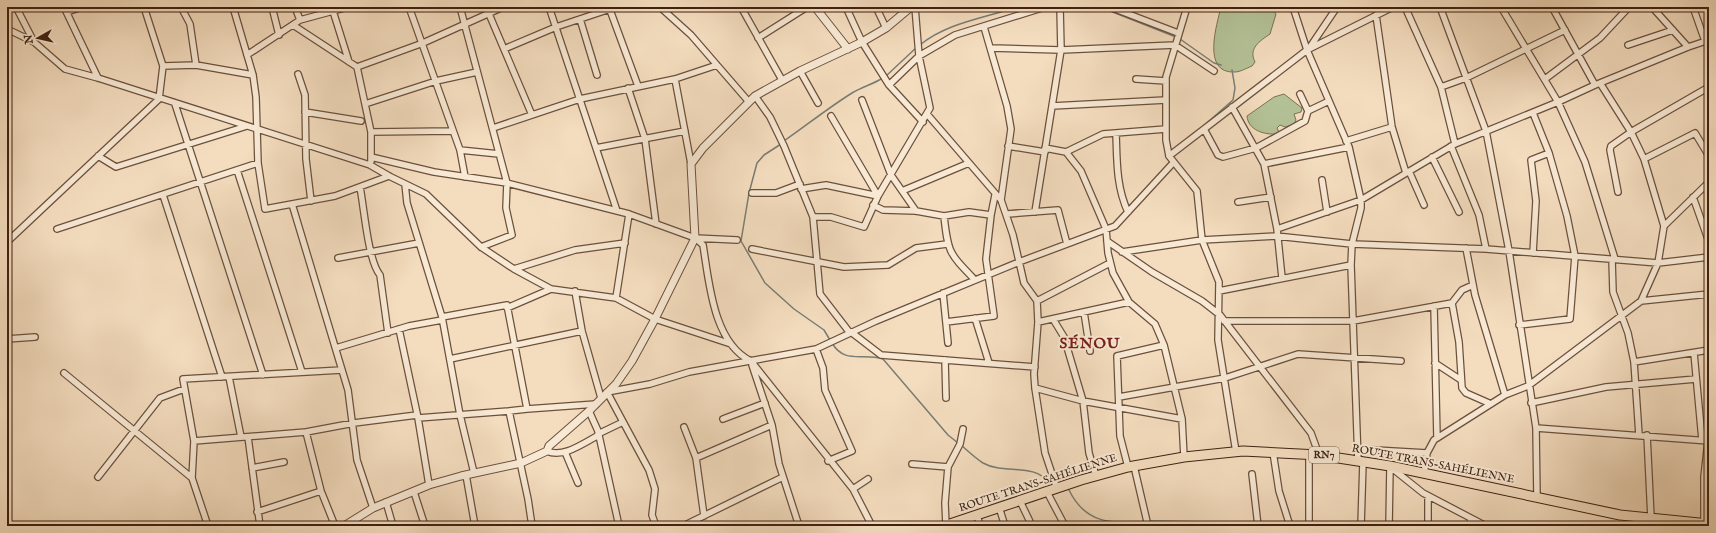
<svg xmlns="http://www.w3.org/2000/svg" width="1716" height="533" viewBox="0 0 1716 533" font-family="'IM FELL English',serif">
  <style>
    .green { fill: #b4c297; stroke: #7a7254 }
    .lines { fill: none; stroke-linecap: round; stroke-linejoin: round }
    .stream { stroke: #787d76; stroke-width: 1.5 }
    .minor-casing { stroke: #6c503c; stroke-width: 8 }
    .tertiary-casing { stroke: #6c503c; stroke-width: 9 }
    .trunk-casing { stroke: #3f2111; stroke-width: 11 }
    .minor { stroke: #f8e9d5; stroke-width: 5.5 }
    .tertiary { stroke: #f8e9d5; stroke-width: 7 }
    .trunk { stroke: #f4ddbf; stroke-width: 9 }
    .labels { text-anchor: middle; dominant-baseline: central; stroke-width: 4; stroke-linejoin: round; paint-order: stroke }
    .shield { fill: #f8e9d5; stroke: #765d4c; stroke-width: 1 }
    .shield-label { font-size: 10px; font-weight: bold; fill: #3f2111 }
    .street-label { font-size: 11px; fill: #3f2111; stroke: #f8e9d5 }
    .district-label { font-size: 15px; font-weight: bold; letter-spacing: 1px; fill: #7a1f14; stroke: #f8e9d5 }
  </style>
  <rect width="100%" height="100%" fill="#f4ddbf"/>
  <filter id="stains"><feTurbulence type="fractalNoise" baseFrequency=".005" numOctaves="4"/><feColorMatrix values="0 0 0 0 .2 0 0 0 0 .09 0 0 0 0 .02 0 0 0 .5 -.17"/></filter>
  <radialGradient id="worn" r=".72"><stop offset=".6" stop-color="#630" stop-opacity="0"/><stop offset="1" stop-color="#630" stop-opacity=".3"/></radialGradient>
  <path class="green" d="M1221,7H1271L1276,14L1270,34C1260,41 1248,48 1255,62L1252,66C1247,68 1240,72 1235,72C1201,74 1217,24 1221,7Z
    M1284,94L1302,108L1301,112L1294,114L1296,120L1294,124L1285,127L1280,125L1277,128L1279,132L1277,134C1264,135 1248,130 1247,116L1274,97Z"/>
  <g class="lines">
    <path class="stream" d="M1100,7L1176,37
      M1180,39L1214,63L1221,65
      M920,45C946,23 985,18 1017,7
      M886,76L917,47
      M1200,129L1233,100L1235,88L1232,70
      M784,141C807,125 828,108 852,93C862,87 873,84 883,78
      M781,144L764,155L757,163L749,193L741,241L765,283L794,309L824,330L830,340
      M832,343C845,365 863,352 883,359L948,435L958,443
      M961,445C968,451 975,458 983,463C1004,475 1034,462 1049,483
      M1069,490C1086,525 1112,523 1146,522
      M1149,521L1212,522L1227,526"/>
    <g class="minor-casing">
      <path id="minor" d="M16,7L34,42
        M64,7L98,78
        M181,7L190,24L196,65
        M233,7L253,75L256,97L258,163L265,209L335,196L389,176
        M272,7L279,35
        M295,7L300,20
        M409,7L460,150L465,177
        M460,7L507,183L506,208L512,235L481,247
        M549,7L617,211
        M660,7L691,35L749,102
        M741,7L782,80
        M846,7L862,42L889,85L923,122
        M876,7L886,28
        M1110,7L1178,33
        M1187,7L1166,77V140L1169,156L1197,191L1202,240L1219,282L1218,340L1236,452
        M1293,7L1307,50L1349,147L1361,200V208L1352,244L1351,265L1358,461
        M1405,7L1441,87L1455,144
        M1440,7L1486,131L1509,251L1536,428L1537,498
        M1501,7L1558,102L1585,162L1615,259
        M1552,7L1595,85
        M1652,7L1688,47
        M1693,7L1705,41
        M610,10L638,86
        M333,11L349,62
        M67,12L82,7
        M489,14L532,115
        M1376,15L1392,127L1406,173
        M580,19L597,75
        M293,25L357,67L371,132V161
        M984,27L1007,106L1011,129L1001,200
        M7,29L34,42L65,69L98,78L370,165L389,176L426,194L481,247L514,269L551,289L616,298L655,319L731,344
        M758,38L807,7
        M1628,45L1673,30
        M991,48L1061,50L1175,45L1214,71
        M504,49L556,27L616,7
        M1308,50L1337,7
        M247,55L300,20L348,7
        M163,66L196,65L253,75
        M357,67L423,43L503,7
        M800,71L818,103
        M298,74L305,95L306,159L311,201
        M675,79L691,164
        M1136,79L1166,81
        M1545,79L1600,38L1629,7
        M1600,83L1631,132L1644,159L1664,226
        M889,85L919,56L955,35L1045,7
        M1441,87L1466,78L1565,30
        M628,88L645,139L656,224
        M1300,94L1308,111L1329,101
        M755,96L770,117L784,146L813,217L820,294L850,333
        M862,100L891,175L916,211
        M175,104L263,375
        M365,104L436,81L477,72
        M1052,106L1166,100
        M1232,107L1264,164L1277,229L1282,278
        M305,112L361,121
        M927,114L1001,200L1013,235L1024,283L1037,301L1038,322L1034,374L1035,388L1045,453L1057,489
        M831,116L878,196
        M493,128L580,99L675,79L717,65
        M1204,129L1218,155L1223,157L1256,148L1305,121L1308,111
        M371,132L453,131
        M1116,133C1117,159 1116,187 1128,212
        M1346,141L1392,127
        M1008,146L1045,152
        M1451,146L1479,215L1486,249
        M596,148L685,131
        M1045,148L1066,152L1103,134L1166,129
        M460,150L499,154
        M1066,152L1081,171L1106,229L1108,253L1113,273L1129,302L1155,324L1164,345L1182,419L1184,457
        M98,156L116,167L247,126
        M1169,156L1307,50L1393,7
        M371,157L434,172L507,183L629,214
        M1432,157L1459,212
        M1644,159L1695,133L1709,156
        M1264,164L1349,147
        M237,170L302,372
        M1409,171L1424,205
        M1322,180L1327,212
        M405,184L407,203L442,317
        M360,187C364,207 368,261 380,275L388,333
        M801,189L826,185L878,196
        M902,191L969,163
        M1618,192L1610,150L1611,146L1631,132L1709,87
        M752,193H776L800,184
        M163,195L222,377
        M1693,197L1709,242
        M1238,202L1271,197
        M292,204L348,390L357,460L373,508
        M873,205L883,210L916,211L944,216L969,212L991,215
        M1035,212L1061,50L1060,7
        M1007,214L1058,210L1067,244
        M944,216C948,253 949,253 975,280
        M813,217H831L864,227L878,196L930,108L919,56L915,7
        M57,229L258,163
        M1277,229L1361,200L1455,144L1558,102L1595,85L1688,47L1709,40
        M695,238L703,245C709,281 713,343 751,361L853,489L872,526
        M1107,241L1152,272L1202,301L1220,315L1311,433L1319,455
        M7,242L159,99L163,66L144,7
        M1466,248L1475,295L1505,395
        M752,249L844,267L888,265L916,248L947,244
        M1122,252L1202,240L1276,236L1352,244L1486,249L1658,263L1709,257
        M1533,253L1536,201L1531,160L1549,153
        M338,258L419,243
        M1612,259L1613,292L1628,333L1634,362L1639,435
        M514,269L575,250L625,243
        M575,291L582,331L601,398
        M1219,291L1351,265
        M943,293L948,343
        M1709,294V302
        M616,298L629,214L695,238L737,240
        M1037,301L1110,263
        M1641,301L1709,294
        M1452,303L1459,342L1462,388L1466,393L1491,404
        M1434,306L1437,438
        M507,308L551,289
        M1084,312L1090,351
        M975,318L989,363
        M1053,319L1064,337L1083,401L1089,453L1096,476
        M1224,321H1353L1452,303L1462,290L1473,285
        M946,322L994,316L986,259L991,215L995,195
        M1038,322L1129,302
        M1519,325L1570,319L1575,256L1567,216L1549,153L1533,113
        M399,329L418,418L429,485
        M851,332L881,355L1035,367
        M7,339L35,337
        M336,348L409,326L442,320
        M816,349L823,368L825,390L852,451L828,461
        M1694,353L1702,440
        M450,359L582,331
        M945,360L946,398
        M1634,362L1709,350
        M1435,363L1461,380
        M752,365L772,425L779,464L799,526
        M64,373L192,478
        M229,377L241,437
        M1035,388L1083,401L1182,419
        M1119,397L1225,378L1298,354L1401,361
        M1531,403L1606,387L1696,379
        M527,409L596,404
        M589,411L598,431L619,526
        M418,418L509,411L528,499L532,526
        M723,419L765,403
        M684,427L696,458L704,516
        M1536,428L1709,441
        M306,432L321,491L335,526
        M598,434L623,422
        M1647,435L1651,518
        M248,437L260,526
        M194,441L306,432L354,423L417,415
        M1358,449L1427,453
        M547,451C563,459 585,442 599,435
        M565,452L578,483
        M1273,452L1279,491L1290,526
        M696,458L772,425
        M912,464L948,467
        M1134,466L1148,526
        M1128,467L1120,436L1117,356L1164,345
        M252,468L284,462
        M1393,469L1423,493L1486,526
        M474,473L460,415L442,317L507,305L527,409L509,411
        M1252,474L1258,526
        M1424,474L1427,453L1434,440L1505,395L1528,386L1641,301L1658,263L1664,226L1709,182
        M466,475L475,526
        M98,477L160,398L184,389
        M853,489L868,479
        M414,492L425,526
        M1047,492L1065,526
        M1020,501L1032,526
        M386,502L393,526
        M999,507L1005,526
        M257,512L321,491
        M977,515L980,526
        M1470,518L1473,526
        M1704,523V477L1708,441
        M946,525L945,503L948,467L960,444L963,429
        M208,526L192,478L194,441L183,379L342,370
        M656,526L652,515L655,489L649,470L607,392L650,384L689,372L816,349L876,321L1019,262L1115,226L1173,163
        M683,526L783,477
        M1309,526V454
        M1361,526L1363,462
        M1389,526L1390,466
        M1428,526V496"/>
    </g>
    <g class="tertiary-casing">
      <path id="tertiary" d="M815,7L848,49
        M344,526L373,508L429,485L461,476L521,463L547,451L549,446L589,411L616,384L632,361L655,319L695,238L691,164L703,148L755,96L800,71L862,42L886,28L911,7"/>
    </g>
    <g class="trunk-casing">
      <path id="trunk" d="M944,526L1081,480L1128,467L1184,457L1243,451L1319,455L1390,466L1620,515L1709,524"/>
    </g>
    <use href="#minor" class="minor"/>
    <use href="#tertiary" class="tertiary"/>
    <use href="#trunk" class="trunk"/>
  </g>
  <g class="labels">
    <rect class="shield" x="1309" y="447" width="30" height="16" rx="3"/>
    <g class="shield-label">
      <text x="1324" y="455">RN7</text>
    </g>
    <g class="street-label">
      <text transform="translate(1433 464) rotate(11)">ROUTE TRANS-SAHÉLIENNE</text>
      <text transform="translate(1038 483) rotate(-18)">ROUTE TRANS-SAHÉLIENNE</text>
    </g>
    <g class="district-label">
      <text x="1090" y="343">SÉNOU</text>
    </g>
  </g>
  <rect width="1716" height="533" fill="none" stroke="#f4ddbf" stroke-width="24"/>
  <rect x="8" y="8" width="1700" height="517" fill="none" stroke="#3f2111" stroke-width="2"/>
  <rect x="12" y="12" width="1692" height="509" fill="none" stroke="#3f2111"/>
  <g transform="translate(38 38) rotate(262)" stroke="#f8e9d5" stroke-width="3" paint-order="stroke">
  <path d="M0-3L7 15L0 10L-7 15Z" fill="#3f2111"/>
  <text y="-6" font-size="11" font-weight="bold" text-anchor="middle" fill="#3f2111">N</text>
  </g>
  <rect width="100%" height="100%" filter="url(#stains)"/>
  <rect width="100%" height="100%" fill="url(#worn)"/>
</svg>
